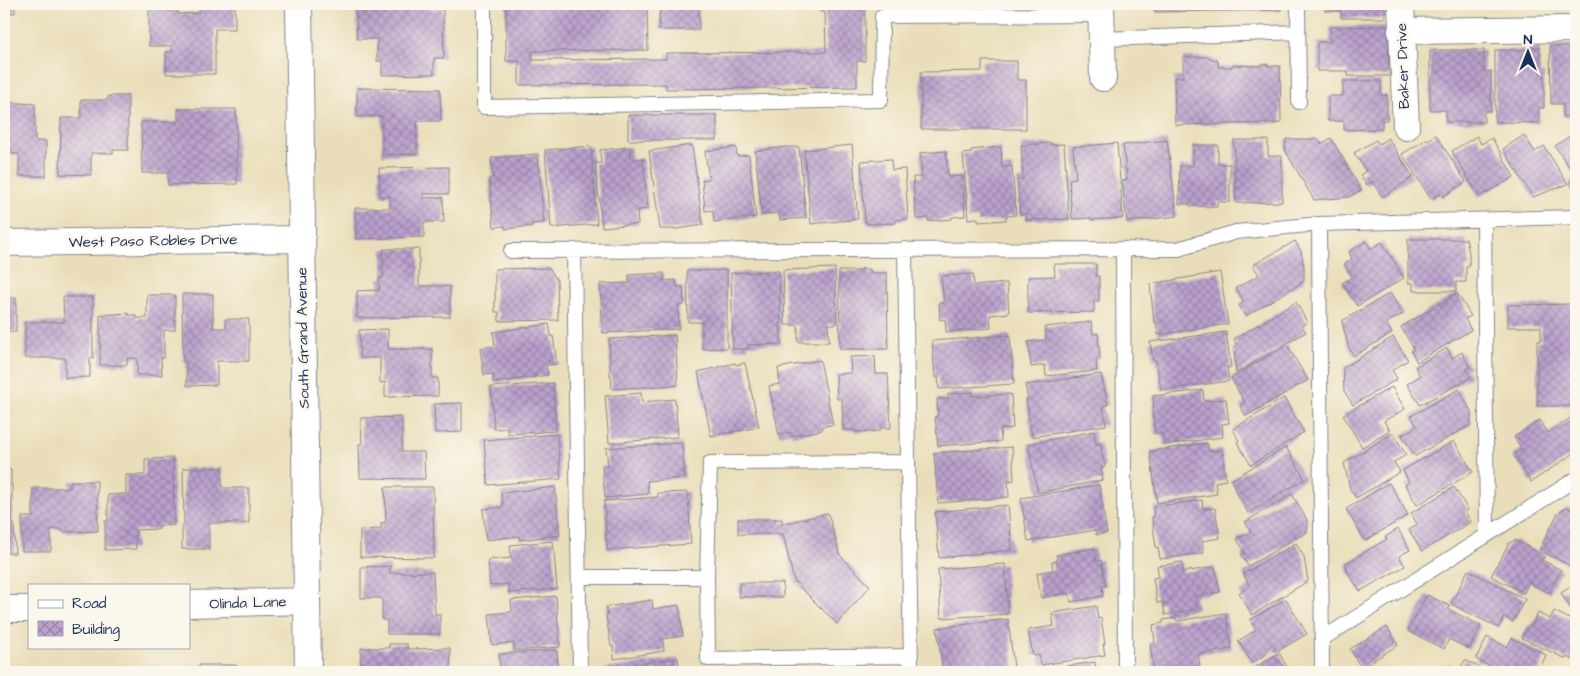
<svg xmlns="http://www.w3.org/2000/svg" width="1580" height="676" viewBox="0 0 1580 676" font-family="'Architects Daughter',sans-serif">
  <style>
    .building { fill: url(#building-cross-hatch) }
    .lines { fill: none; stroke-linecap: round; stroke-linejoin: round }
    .service-casing { stroke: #82868c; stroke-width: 16 }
    .minor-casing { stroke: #82868c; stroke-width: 28 }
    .service { stroke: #fff; stroke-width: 14 }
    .minor { stroke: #fff; stroke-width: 26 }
    .labels { text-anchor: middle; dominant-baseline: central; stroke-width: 5; stroke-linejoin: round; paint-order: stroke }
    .street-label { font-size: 15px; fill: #1b2f5e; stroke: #fbf7ec }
  </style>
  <defs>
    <pattern id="building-cross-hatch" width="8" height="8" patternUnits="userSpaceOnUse" patternTransform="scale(1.25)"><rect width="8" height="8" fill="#bba0cc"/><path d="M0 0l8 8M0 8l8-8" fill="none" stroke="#9783a9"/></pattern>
  </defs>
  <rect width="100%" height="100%" fill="#fbf7ec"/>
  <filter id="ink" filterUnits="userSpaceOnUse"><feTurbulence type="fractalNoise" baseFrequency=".02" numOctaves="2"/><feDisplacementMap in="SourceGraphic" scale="10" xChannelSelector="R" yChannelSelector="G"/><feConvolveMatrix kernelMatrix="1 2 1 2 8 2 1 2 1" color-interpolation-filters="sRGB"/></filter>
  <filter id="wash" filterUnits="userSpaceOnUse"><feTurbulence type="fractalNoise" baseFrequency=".0096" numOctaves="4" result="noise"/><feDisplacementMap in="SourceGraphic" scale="20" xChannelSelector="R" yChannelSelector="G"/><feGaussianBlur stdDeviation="1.12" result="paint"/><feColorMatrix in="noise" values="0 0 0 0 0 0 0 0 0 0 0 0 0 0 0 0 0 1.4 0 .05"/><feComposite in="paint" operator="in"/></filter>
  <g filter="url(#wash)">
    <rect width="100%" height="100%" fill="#eadeba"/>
    <g id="blocks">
      <path class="building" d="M4,4H15V13H4Z
        M199,4H235V29H215V74H166V52H172V46H149V6H178V14L199,13Z
        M506,4H647L648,50L532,51V60L666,59V53L826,52L825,12H820V4H865V61H857V87L666,89V84L519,85V61H506Z
        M660,4H699V30H659Z
        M1155,4H1281V10L1155,12Z
        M1325,4H1387V10H1385V18H1341V11H1325Z
        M1452,4H1480V6H1452Z
        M1508,4H1536V6H1508Z
        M428,7L429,9H443L444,58H434V74L382,75V61H377V39H357L356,8Z
        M1388,26L1389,76H1348V71H1317V42H1330V27Z
        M1550,46H1576V117H1563V104H1551Z
        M1526,48H1540V73H1544V108H1539V123L1495,122V50H1526Z
        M1430,50H1484V71H1491V111H1484V122H1446V110H1430Z
        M1183,57H1207L1218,61V67H1232V65L1261,66V64H1268V66H1280L1281,123L1175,125L1174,77H1183Z
        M982,61H1017V80H1026V129H921V72L982,71Z
        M1343,81H1381V95H1387V120H1382V129L1344,130V121H1328V96H1343Z
        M357,88L440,89L441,121H417V154L382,155V116L357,117Z
        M108,96H128V150H113V153H91V175L60,174L61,118H81V100H108Z
        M4,102L35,104V141H46V176H19V154H7V157H4Z
        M178,109H236L237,184L168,185V173H142L141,122H178Z
        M628,115H717V140H628Z
        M1436,135L1466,182L1442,197L1440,194L1431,199L1402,154L1427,139L1428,140Z
        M1524,135L1535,152L1544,146L1568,184L1533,197L1503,149Z
        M1477,136L1481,144L1492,138L1514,177L1479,197L1452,151Z
        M1570,136L1576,145V192L1569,182L1576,177L1555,146Z
        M1331,138L1361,190L1349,197L1314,200L1285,150L1286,139H1318L1321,144Z
        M1388,138L1413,177L1382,197L1372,181L1366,185L1360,175L1366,171L1354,153L1376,140L1379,144Z
        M1167,140L1177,216L1127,222L1122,181L1127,180L1123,145Z
        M1234,140H1268V156H1282V202L1236,203Z
        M1051,143V145L1064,144L1069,219L1026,220V214L1020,215L1017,179H1023L1021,145Z
        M1117,143L1123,218L1091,220V218L1072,219L1069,179L1076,178L1073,147Z
        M692,145L703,225L677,229H660L649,151Z
        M852,145L858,219L811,224L804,150Z
        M1193,145H1218V164H1230V202H1217V207L1190,206V204H1179L1180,166H1193Z
        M591,146L597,224L551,228L545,150Z
        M630,147L632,160L643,158L648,209L637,210L638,224L602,227L595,163H601L600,150Z
        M736,147L737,156L749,155L756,217L714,222L713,210L705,211L702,180L709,179L705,151Z
        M786,147H799L806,218L780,220L779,213L762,215L755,151Z
        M1001,147L1002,167L1012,166L1016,215L1006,216V220L978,222V218L968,219L963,154L971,153V150Z
        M946,151L948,177L962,176L965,216L952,217V219L928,221V218L916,219L913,177H922L920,153Z
        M538,154L544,223L531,224L532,226L505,229V226L494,227L489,178H493L491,158Z
        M891,159L892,170L905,169L908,219L896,220V223L867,224V222H865L861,161Z
        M449,167V194H423V198L443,197L444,222H424V237L356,239L355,208H390V196H380L379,168Z
        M1408,239H1466L1469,253V267H1466V282H1456V291H1413V283H1408Z
        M1295,241L1301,251L1304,267V281L1246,316L1239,305L1244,302L1236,288L1259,275L1253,265Z
        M1366,241L1371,249L1382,242L1404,278L1357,306L1342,283L1352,277L1344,264L1352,259L1349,252Z
        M383,249H419V286H450V317L357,318V291L379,290V278H383Z
        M1054,264H1096V276H1099V301H1094V312L1028,313V277L1055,276Z
        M549,268L557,280L558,320L499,321V312H495V269Z
        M835,268L837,324H828L829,342H798V325H785L783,270Z
        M861,269H870V273H887L888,349H840L839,271H861Z
        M727,270V348L702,349V322H688L687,271Z
        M779,271L781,344L748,345V349H733L731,273Z
        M1220,272L1228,324L1158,335L1156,322H1154L1150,284Z
        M664,273V281L676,280L677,287H683L684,305L678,306L679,329L603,333L600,284L629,283V275Z
        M973,274L974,286L1007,283L1009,313L990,315L991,328L946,332L945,319L940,320L939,303H944L941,276Z
        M1390,293L1403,314L1386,323L1392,333L1354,356L1348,346L1342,321Z
        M1457,293L1471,316L1465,319L1471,330L1417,362L1411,351L1414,349L1401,327Z
        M182,294H213V328H226L225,319H249V361H217V385L187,386L186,362H183Z
        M147,295H175V330H164V358H161L162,375H137V358H127V365H100V315L128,313V315H136V318H147Z
        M63,297H93V358H90V377L65,378V358H25V322H64Z
        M4,298H16V332H4Z
        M1296,302L1307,322L1302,326L1306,332L1236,373L1234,347L1237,345L1234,339Z
        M1576,304V406H1537V341H1541V327H1508V305Z
        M1091,322L1093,334H1098L1100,359H1096L1097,371L1046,376L1045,365L1031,367L1028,342L1046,340L1045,327Z
        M549,324L551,336H553L557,364L546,365L548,375L494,383L493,374L484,375L480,348L495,346L493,332Z
        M388,329V349H432V378H438V396L385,397V382L380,383V358H360L359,330Z
        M1226,332L1231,367L1227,368L1229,381L1161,390L1156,360H1153L1150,342Z
        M675,335L678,385L612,389L611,376H610L609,339Z
        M1010,335L1014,384L939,389L938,377H935L932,341Z
        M1393,337L1408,360L1392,370L1397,379L1353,405L1344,391L1343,368Z
        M1287,345L1308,380L1246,416L1240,406L1245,403L1231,378Z
        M1447,348L1452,358L1462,352L1470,367L1466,369L1471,377L1420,405L1407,384L1420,376L1415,367Z
        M875,356L876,374H888L891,428H880V431L855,432V430H843L842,399H837L836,374L851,373L850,357Z
        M820,360L833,425L822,426V430L792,436L791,432L779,435L769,386L780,384L778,368Z
        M735,363L736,365L745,363L759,427L711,436L698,372Z
        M1101,374L1108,405H1103L1106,425L1032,437L1026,399H1028L1025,385Z
        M553,383L556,431L508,434V428L494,429L491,387Z
        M1392,387L1405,409L1384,421L1390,431L1362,447L1343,415Z
        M1459,389L1471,411V425L1415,456L1402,435L1417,426L1411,416Z
        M1203,390L1204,401L1226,399L1229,423L1222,424L1223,437L1164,445L1162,433L1155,434L1152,408H1154L1153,396Z
        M973,392V396L1011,394L1013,428L1000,429L1001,441L938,446L935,416H938L937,399H948V394Z
        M641,393L642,402L675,399L678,437L609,443L605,396Z
        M1284,398L1304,432L1251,465L1237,442L1239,441L1233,429Z
        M462,403V432L435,433L434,404Z
        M1575,415H1576V452L1531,482L1513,455L1522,449L1514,437L1540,420L1548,433Z
        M402,417V452H424L425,479L360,478L359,444H362L361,418Z
        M1094,431L1096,444L1100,443L1105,467L1101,468L1103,480L1038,493L1028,444Z
        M1393,433L1406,455L1394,462L1400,472L1356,498L1350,489L1344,463Z
        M557,434L561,479L488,485L484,440Z
        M1454,441L1473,472L1417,505L1405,485L1409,482L1403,470Z
        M682,443L685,478L647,481L648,494L605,498L602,466H608L606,448Z
        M1207,443L1209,451L1222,450L1226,480L1215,482L1217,494L1157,503L1150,451Z
        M1012,447L1014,480L1008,481L1009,497L938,503L934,453Z
        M1286,447L1305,479L1248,513L1236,491L1231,480Z
        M173,458L174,525L159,526V529L135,530L136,549L105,550V521H108V495L126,494V475H145V459Z
        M183,468H222V488H249V523H209V549H182V525H184Z
        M4,470H11V485H12V524H14L15,553H4Z
        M70,481H97L98,531L63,532L62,529H51V551H22V517H33V488H70Z
        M1389,483L1408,515L1365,541L1346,509Z
        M1099,485L1107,533L1096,535V530L1028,541L1021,498Z
        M385,487H433L434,558L360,557V530L381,529V523L386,522Z
        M555,487L560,535L520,540L519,536L486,540L483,509L503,507L501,493Z
        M1454,487L1468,510L1465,512L1471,522L1422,551L1409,530L1417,524L1411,513Z
        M688,492L691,544L607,550L604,501L658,497V493Z
        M1292,494L1307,520V532L1248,566L1241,555L1245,553L1237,539L1251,532L1245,522Z
        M1202,500L1203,509L1215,508L1220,538L1202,541L1204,553L1160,559L1158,547L1156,548L1152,517H1154L1153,507Z
        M1008,505L1012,550L939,558L935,512Z
        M1567,507L1576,511V558L1571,566L1539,550L1558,513Z
        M828,513L840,555L870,586L837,624L794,581L783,534H738V519H782V524Z
        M1398,529L1410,550L1399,556L1405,566L1360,591L1347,571L1346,563L1387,539L1385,537Z
        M1515,540L1545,556L1542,560L1561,570L1549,593L1529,582L1524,593L1491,576L1509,543Z
        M553,541L557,589L509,593L508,584L490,586L488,560L511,558L510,545Z
        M1296,543L1304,557L1308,581L1252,615L1239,593L1250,586L1243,574Z
        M1094,548L1097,561L1101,560L1106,586H1102L1103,596L1071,602L1069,593L1041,598L1037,573L1053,570L1052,562L1057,561L1056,555Z
        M1182,562L1183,572L1215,567L1220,592L1195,596L1197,609L1165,615L1163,602L1157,603L1153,578L1159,577L1157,566Z
        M1005,564L1008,614L941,618L938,569Z
        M390,566V573L433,572L435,614H440V634H387V620H382V598H361V567Z
        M1468,570L1525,599L1513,622L1504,617L1499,628L1451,604Z
        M739,583H783V597H739Z
        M1576,583V617L1561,593Z
        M1427,595L1450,606L1448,609L1481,626L1469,649L1449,639L1444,649L1408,631Z
        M556,596L560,647L514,651V643L492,645L489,614L512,612L511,600Z
        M1286,599L1307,634L1276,652L1275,649L1252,663L1238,641L1256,630L1250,620Z
        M652,600L653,609L679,605L683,636L663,639L664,651L614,659L613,646H611L606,615H608L606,607Z
        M1096,606L1098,619L1101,618L1105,644H1103L1105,655L1041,665L1039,655L1033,656L1028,630L1054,626L1052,613Z
        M1554,611L1576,622V652L1572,660L1567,657L1566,659L1522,638L1528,625L1531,627L1538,613L1550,619Z
        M1226,613L1232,649L1198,654L1200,666L1154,672L1150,644L1155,643L1153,625L1163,623V620L1176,618L1177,621Z
        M1008,619L1014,668L984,672H943L937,628Z
        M1387,627L1398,645L1361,668L1350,649Z
        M1487,637L1507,647L1512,638L1546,655L1538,672H1501L1476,659Z
        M389,644H407V649L450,648L451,672H361V648H389Z
        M557,650L558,672H487V671L500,670L499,654Z
        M1279,653L1290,672H1247Z
        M678,658L680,672H604V669Z
        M1465,660L1488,672H1446L1449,665L1459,670Z
        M1095,662L1096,672H1050L1049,669Z
        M199,665H236V672H199Z"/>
    </g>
  </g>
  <g filter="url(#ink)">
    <use href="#blocks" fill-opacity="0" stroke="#82868c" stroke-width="1"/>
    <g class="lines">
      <g class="service-casing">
        <path id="service" d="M484,4V107L881,100L882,16L1102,15
          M1298,4L1299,102
          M1102,39L1298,32
          M1484,220L1487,535
          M1319,224L1322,672
          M905,249L911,672
          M1123,249L1125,672
          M574,250L580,672
          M511,251L1178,249L1236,232L1319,224L1576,217
          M908,462L710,463L707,577L708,659L911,656
          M579,577H707
          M1322,639L1576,479"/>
      </g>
      <g class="minor-casing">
        <path id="minor" d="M299,4L308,672
          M1101,4L1103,78
          M1401,4L1406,127
          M1401,31L1576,29
          M4,243L302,239
          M189,604L307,601
          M4,609H29"/>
      </g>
      <use href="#service" class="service"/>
      <use href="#minor" class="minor"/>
    </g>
  </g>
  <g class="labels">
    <g class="street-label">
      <text transform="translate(1403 66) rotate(-92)">Baker Drive</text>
      <text transform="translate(153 241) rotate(-1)">West Paso Robles Drive</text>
      <text transform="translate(303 338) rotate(-91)">South Grand Avenue</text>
      <text transform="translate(248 603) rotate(-2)">Olinda Lane</text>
    </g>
  </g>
  <rect width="1580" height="676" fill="none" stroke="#fbf7ec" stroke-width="20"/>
  <rect x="28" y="584" width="162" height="65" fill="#fbf7ec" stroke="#a1a7b3"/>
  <rect x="38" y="600" width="25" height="8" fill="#ffffff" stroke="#a1a7b3"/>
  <text x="72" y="608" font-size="15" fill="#1b2f5e">Road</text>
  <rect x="38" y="621" width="25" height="15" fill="url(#building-cross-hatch)" stroke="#a1a7b3"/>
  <text x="72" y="634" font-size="15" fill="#1b2f5e">Building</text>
  <g transform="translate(1528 52)" stroke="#fbf7ec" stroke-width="4" paint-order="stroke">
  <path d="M0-4L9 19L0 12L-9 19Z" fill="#1b2f5e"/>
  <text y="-8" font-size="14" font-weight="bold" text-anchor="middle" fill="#1b2f5e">N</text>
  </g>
</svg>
